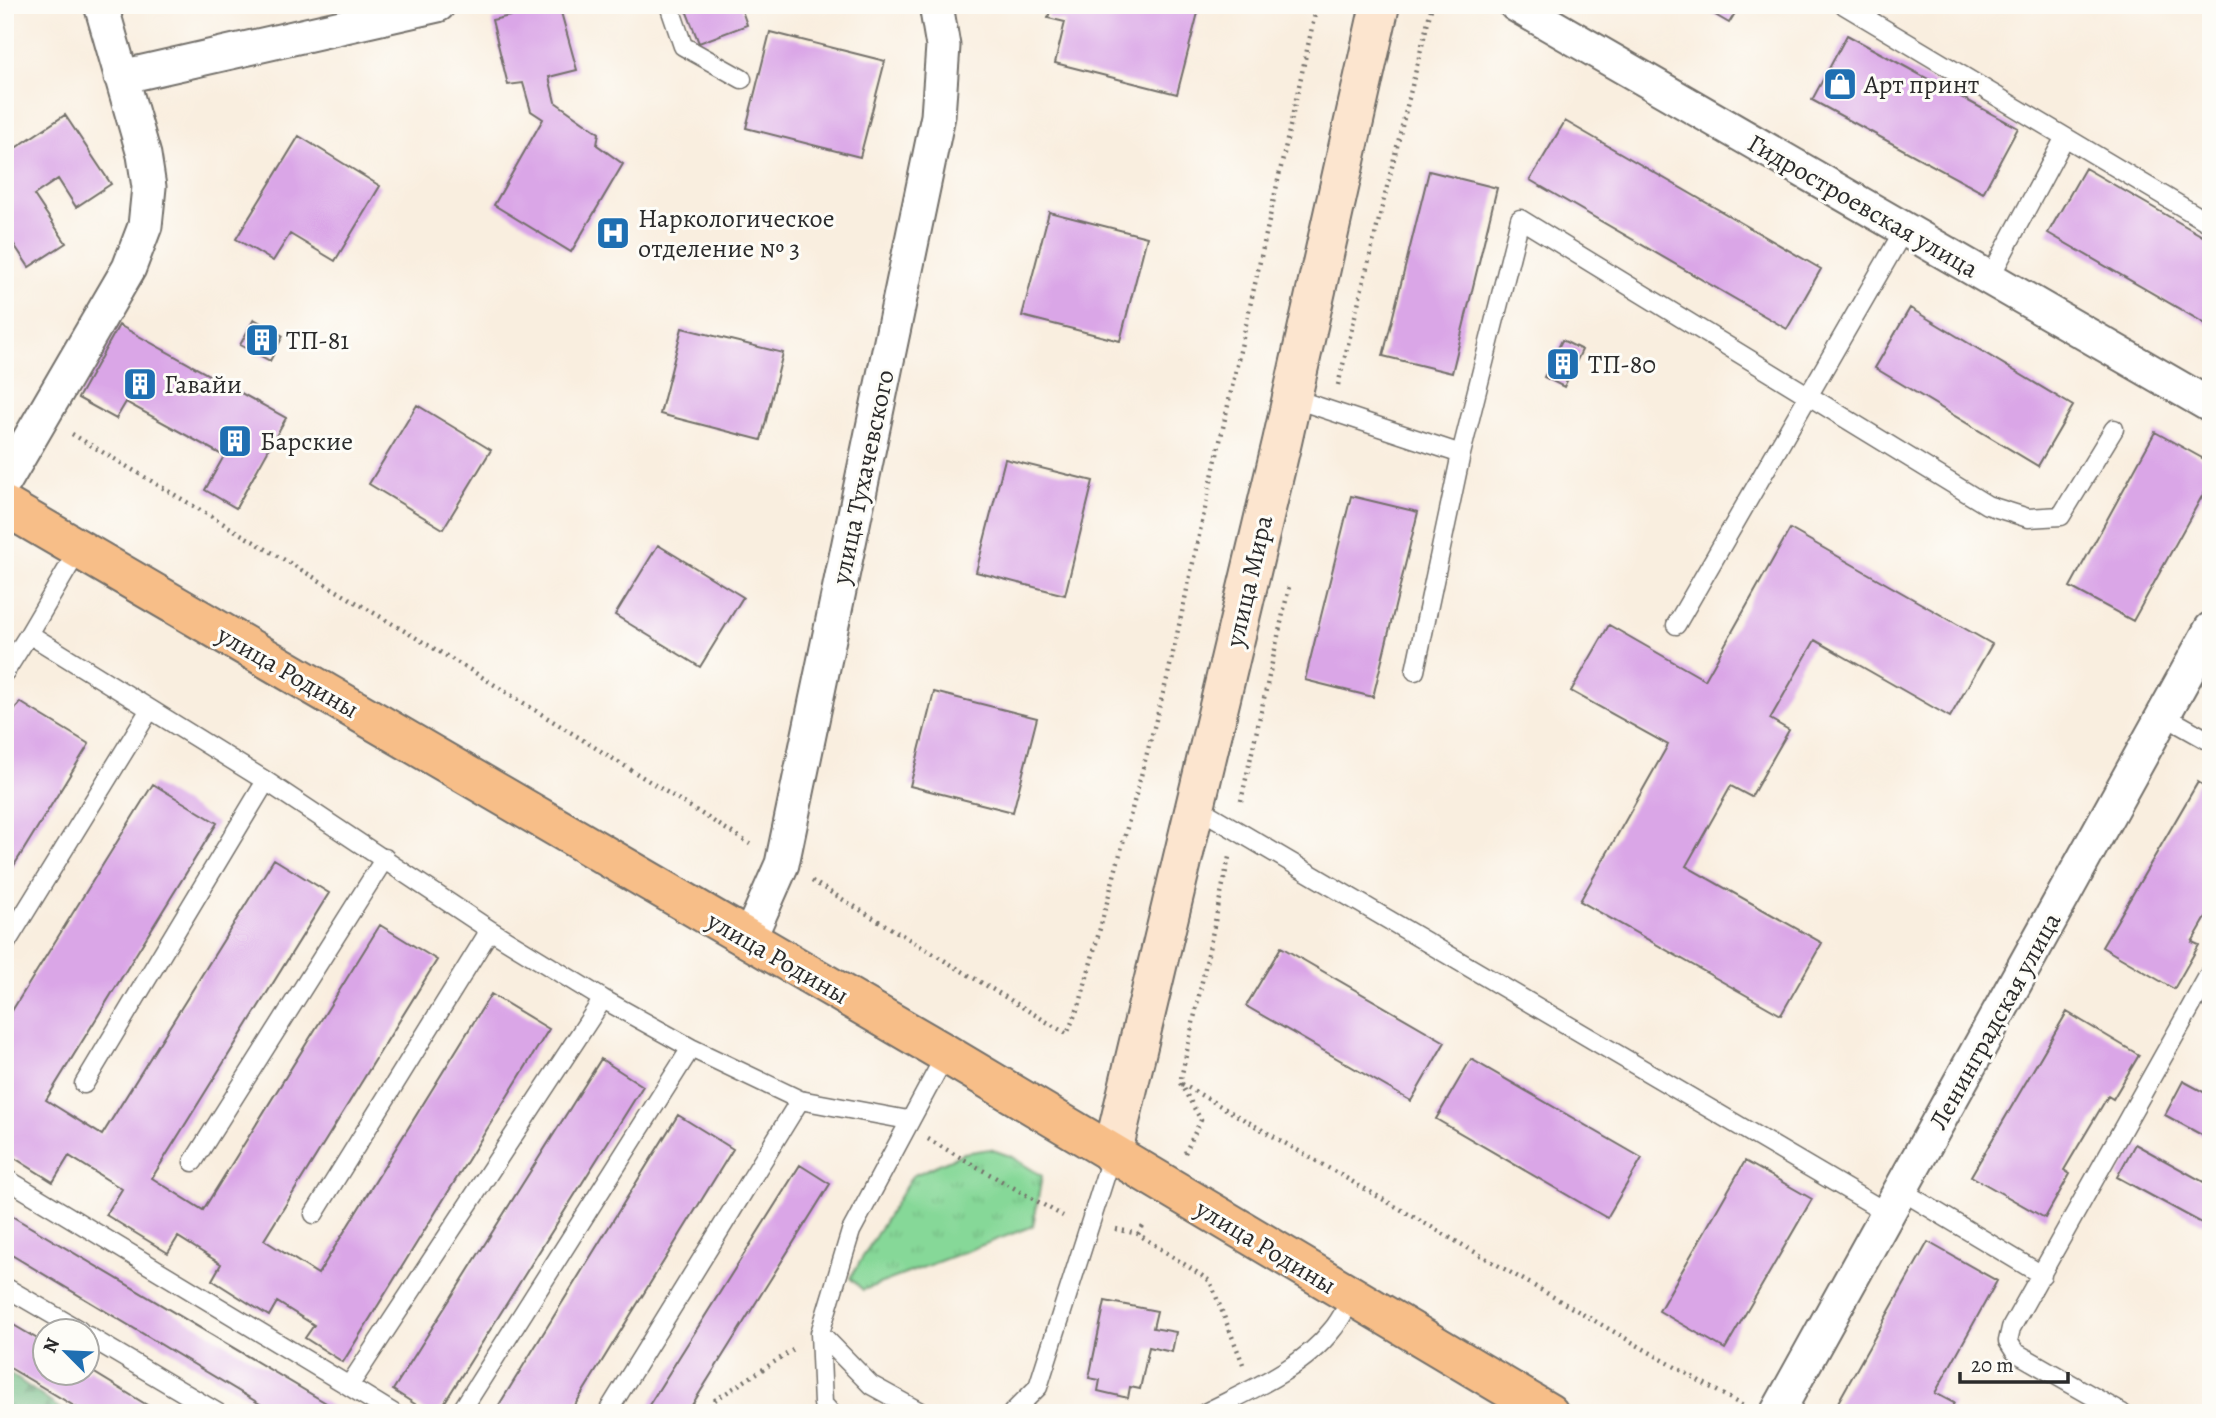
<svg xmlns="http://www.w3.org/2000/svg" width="2216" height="1418" viewBox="0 0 2216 1418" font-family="Alegreya,serif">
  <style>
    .grass { fill: url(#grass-tufts); stroke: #588262; stroke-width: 2 }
    .forest { fill: url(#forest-firs); stroke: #4c7256; stroke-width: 2 }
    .building { fill: #daa6e7 }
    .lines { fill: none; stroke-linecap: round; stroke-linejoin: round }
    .service-casing { stroke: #736f6a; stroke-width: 21 }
    .minor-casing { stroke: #736f6a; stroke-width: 37 }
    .secondary-casing { stroke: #736f6a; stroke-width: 42 }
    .primary-casing { stroke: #736f6a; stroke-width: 42 }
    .path { stroke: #736f6a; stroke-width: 4.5; stroke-dasharray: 2 5; stroke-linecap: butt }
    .service { stroke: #fff; stroke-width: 18 }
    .minor { stroke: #fff; stroke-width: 33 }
    .secondary { stroke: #fce5cf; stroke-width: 38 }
    .primary { stroke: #f7be88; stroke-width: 38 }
    .labels { text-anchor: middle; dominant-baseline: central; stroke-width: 6; stroke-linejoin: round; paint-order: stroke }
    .poi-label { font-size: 26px; fill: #2b2b2b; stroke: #fdfcf7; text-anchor: start }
    .street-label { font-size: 26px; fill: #2b2b2b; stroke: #fdfcf7 }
  </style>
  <defs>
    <pattern id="grass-tufts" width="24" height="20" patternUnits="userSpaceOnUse" patternTransform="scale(1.75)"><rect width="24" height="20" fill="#86d898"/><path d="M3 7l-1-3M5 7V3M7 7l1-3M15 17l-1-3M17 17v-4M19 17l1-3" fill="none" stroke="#74ba83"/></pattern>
    <pattern id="forest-firs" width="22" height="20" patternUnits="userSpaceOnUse" patternTransform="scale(1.75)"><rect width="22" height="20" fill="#6cb880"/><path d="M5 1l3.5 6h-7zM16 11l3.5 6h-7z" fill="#599669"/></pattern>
  </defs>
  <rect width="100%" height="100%" fill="#fdfcf7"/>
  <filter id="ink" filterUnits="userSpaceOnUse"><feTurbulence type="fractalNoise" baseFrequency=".0143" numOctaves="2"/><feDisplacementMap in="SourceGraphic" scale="14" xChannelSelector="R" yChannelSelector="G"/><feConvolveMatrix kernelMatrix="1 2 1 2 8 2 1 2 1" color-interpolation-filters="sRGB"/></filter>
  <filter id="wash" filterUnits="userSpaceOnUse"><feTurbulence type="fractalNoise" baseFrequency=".00686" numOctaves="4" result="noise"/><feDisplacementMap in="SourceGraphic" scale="28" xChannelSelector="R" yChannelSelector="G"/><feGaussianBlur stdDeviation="1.57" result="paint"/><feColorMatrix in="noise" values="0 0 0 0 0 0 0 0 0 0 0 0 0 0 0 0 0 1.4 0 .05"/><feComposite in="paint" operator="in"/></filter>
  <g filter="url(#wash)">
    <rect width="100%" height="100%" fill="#f9eedf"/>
    <path class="grass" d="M990,1149L1010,1156L1042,1176L1033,1226L863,1290L850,1278L912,1176L964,1153Z"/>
    <path class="forest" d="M5,1370L66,1413H5Z"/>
    <g id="blocks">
      <path class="building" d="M559,5L577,70L549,77L555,102L599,133L597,145L623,164L571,252L494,205L543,119L531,111L523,83L508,85L492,20Z
        M684,5H740L747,25L699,43Z
        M1052,5H1200L1177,94L1055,63L1065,22L1048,18Z
        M1698,5H1740L1729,23Z
        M770,32L885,61L860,157L746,128Z
        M1847,35L2018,128L1983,193L1812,100Z
        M65,115L111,184L76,207L58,179L34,195L66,243L29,267L5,231V155Z
        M1565,121L1821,269L1787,329L1530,180Z
        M299,136L380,186L335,261L290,234L273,261L236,239Z
        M2085,168L2211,241V327L2048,233Z
        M1429,171L1497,188L1452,373L1383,356Z
        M1049,212L1147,237L1120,341L1022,316Z
        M1910,308L2073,406L2038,466L1875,368Z
        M254,319L283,336L270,361L240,345Z
        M119,325L286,418L236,508L205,490L224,456L126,402L116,419L78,398Z
        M682,328L783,353L761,440L660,414Z
        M1562,340L1582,350L1564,387L1544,377Z
        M417,405L491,450L443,529L369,484Z
        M2155,432L2211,463V480L2133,621L2070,587Z
        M1005,459L1093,481L1065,595L976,572Z
        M1351,496L1418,512L1373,697L1305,680Z
        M1790,529L1992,644L1950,717L1815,640L1770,719L1789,730L1751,797L1731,786L1686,866L1822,943L1781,1015L1580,901L1668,745L1571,691L1609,625L1705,680Z
        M658,545L743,597L700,667L615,615Z
        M934,692L1037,718L1013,812L910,786Z
        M20,702L89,744L5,880V725Z
        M2198,782L2211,790V909L2192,942L2199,945L2174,989L2102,947Z
        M153,784L217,823L46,1100L102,1135L274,859L329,893L152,1178L203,1210L380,925L437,960L264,1240L318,1274L491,994L549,1029L343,1362L305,1338L314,1325L277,1302L269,1316L212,1280L221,1264L178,1237L168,1253L106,1215L122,1189L69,1156L53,1182L5,1152V1022Z
        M1281,947L1445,1042L1411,1101L1246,1006Z
        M2067,1012L2139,1055L2113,1099L2108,1096L2064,1170L2070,1174L2045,1218L1971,1176Z
        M601,1059L643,1086L438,1413H429L393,1390Z
        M1471,1059L1642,1158L1607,1218L1436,1119Z
        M2183,1081L2211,1096V1140L2165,1115Z
        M678,1115L733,1149L570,1413H494Z
        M2135,1144L2211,1186V1228L2117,1177Z
        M1745,1161L1812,1199L1725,1349L1659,1311Z
        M800,1165L830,1184L687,1413H644Z
        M5,1212L343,1413H275L5,1251Z
        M1928,1242L1997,1281L1935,1393L1954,1403L1949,1413H1853L1837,1404Z
        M1105,1301L1157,1311L1153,1328L1176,1332L1172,1352L1149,1347L1140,1389L1130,1387L1128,1398L1098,1391L1100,1380L1089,1378Z
        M5,1320L46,1344V1372H88V1369L160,1413H86L5,1365Z"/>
    </g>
  </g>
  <g filter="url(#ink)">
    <use href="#blocks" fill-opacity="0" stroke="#736f6a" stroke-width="2"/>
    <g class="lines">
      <g class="service-casing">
        <path id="service" d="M669,5L683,46L742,79
          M1844,5L2211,224
          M1989,279L2065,137
          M1292,398L1461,454L1520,219L1987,505L2028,518L2061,516L2114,429
          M79,549L29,634L266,781L490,930L603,999L691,1048L800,1100L908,1120
          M1676,625L1904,230
          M1415,671L1461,454
          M5,672L29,634
          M2163,715L2211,742
          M1195,806L1889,1214
          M5,945L149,711
          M84,1084L266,781
          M193,1162L385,858
          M5,1178L349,1386L603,999
          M1902,1191L2042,1275
          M314,1214L490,930
          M5,1287L79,1330
          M820,1333L871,1385L922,1413
          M88,1336L218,1413
          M349,1386L393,1413
          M460,1413L691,1048
          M607,1413L800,1100
          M831,1413L823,1404L820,1333L851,1231L946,1054
          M1012,1413L1038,1387L1112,1155
          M1205,1413C1248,1391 1302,1369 1332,1330C1340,1321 1346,1308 1352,1298
          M2122,1413L2015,1352L2008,1341L2011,1328L2211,971"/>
      </g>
      <g class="minor-casing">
        <path id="minor" d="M1516,5L2211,406
          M121,77L438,5
          M5,481L129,268L145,226L149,187L144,155L101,5
          M748,941L782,864L938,116L943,46L936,5
          M1777,1413L2211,629"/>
      </g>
      <g class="secondary-casing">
        <path id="secondary" d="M1112,1155L1282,442L1380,5"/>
      </g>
      <g class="primary-casing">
        <path id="primary" d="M5,506L946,1054L1549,1413"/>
      </g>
      <path class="path" d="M1338,385L1432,5
        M72,434L477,674L750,844
        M1241,801L1289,587
        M812,881L1067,1034L1080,1003L1168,675L1317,5
        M1182,1084L1745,1407
        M928,1139L1063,1216
        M1185,1153L1201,1120L1180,1083L1229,857
        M1116,1229L1138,1234L1210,1281L1243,1364
        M1138,1234L1145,1223
        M709,1413L715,1400L793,1350"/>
      <use href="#service" class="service"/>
      <use href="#minor" class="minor"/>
      <use href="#secondary" class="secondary"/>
      <use href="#primary" class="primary"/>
    </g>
  </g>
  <defs>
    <g id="shop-square" transform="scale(1.75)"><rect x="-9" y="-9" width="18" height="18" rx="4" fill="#1f6fb2" stroke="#fdfcf7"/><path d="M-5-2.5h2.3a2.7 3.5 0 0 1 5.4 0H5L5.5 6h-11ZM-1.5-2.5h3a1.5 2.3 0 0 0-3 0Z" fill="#fff"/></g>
    <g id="hospital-square" transform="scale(1.75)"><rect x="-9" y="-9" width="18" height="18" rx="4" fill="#1f6fb2" stroke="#fdfcf7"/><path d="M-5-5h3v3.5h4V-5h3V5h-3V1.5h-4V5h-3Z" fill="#fff"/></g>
    <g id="building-square" transform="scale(1.75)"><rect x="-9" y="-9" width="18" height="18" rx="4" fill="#1f6fb2" stroke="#fdfcf7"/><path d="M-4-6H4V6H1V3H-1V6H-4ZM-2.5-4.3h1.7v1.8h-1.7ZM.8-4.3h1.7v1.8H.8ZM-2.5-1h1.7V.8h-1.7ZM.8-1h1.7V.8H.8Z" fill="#fff"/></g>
  </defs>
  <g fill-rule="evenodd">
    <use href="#shop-square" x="1840" y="84"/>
    <use href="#hospital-square" x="613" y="233"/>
    <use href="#building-square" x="262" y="340"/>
    <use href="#building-square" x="1563" y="364"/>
    <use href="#building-square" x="140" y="384"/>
    <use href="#building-square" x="235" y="441"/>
  </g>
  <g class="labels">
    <g class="poi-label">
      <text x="1864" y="84">Арт принт</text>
      <text x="638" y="218">Наркологическое<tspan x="638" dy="30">отделение № 3</tspan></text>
      <text x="286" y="340">ТП-81</text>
      <text x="1588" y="364">ТП-80</text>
      <text x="164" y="384">Гавайи</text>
      <text x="260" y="441">Барские</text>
    </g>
    <g class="street-label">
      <text transform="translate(1863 206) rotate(30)">Гидростроевская улица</text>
      <text transform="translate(863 477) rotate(-78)">улица Тухачевского</text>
      <text transform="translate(1249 581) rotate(-77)">улица Мира</text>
      <text transform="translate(288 672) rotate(30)">улица Родины</text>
      <text transform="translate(778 958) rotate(30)">улица Родины</text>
      <text transform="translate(1995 1021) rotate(-61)">Ленинградская улица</text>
      <text transform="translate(1266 1247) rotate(31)">улица Родины</text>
    </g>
  </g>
  <rect width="2216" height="1418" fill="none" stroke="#fdfcf7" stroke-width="28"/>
  <g transform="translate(66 1352) rotate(294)"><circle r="33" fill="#fdfcf7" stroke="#a9a8a5" stroke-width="2"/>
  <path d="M0-5L12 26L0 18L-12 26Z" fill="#1f6fb2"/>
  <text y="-10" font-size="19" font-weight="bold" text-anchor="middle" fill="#2b2b2b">N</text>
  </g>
  <path d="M1960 1372v10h108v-10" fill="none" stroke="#2b2b2b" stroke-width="3.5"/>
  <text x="1971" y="1372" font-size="21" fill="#2b2b2b" stroke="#fdfcf7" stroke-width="5" paint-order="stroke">20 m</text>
</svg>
